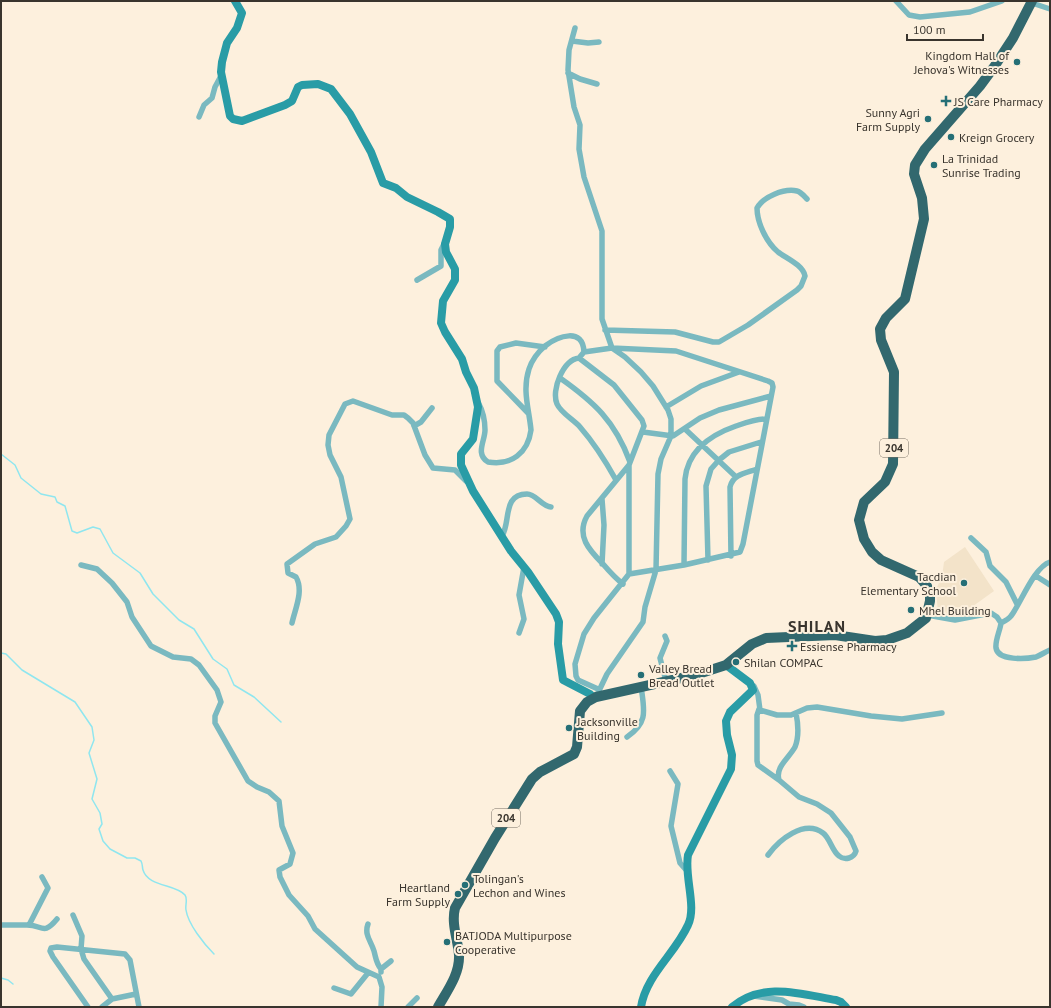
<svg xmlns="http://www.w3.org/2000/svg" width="1051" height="1008" viewBox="0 0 1051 1008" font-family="'PT Sans',sans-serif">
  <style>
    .built { fill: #f3e3c9 }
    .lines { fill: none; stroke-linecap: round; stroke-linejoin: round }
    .stream { stroke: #8fe6ef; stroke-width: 1.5 }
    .street { stroke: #7ab9c0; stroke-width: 5.5 }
    .secondary { stroke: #299ca6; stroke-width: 8 }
    .highway { stroke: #32686e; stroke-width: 10 }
    .poi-dot { fill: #256f76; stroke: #fdf0dd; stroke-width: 1.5 }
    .labels { text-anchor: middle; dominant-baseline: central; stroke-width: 4; stroke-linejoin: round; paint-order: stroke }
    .shield { fill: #fdf0dd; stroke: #746c62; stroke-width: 1 }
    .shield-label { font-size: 11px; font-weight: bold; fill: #39342d }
    .poi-label { font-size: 12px; fill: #39342d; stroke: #fdf0dd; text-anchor: start }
    .district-label { font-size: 16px; font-weight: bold; letter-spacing: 1px; fill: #39342d; stroke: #fdf0dd }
  </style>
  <rect width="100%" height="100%" fill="#fdf0dd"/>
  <path class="built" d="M965,547L994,591L962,614L948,616L938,613L936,589L942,577L944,562Z"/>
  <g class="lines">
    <path class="stream" d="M1,454L15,465L21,478L41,494L55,497L57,502L65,506L72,531L77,533L93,527L100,529L113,553L140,573L153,594L179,620L194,629L213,659L227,669L234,685L254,697L281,722
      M1,653L6,654L22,670L75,702L92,727L94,740L89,753L97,779L92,799L100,813L102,824L99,829L103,841L110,849L127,858H135L141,861C143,865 142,867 143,870C148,887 176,884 185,895C188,899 185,905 186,910C188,924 204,944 214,954
      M1,978L8,980L13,984"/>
    <path class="street" d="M896,1L909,15L920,17L970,12L1002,1
      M1035,4L1050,9
      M575,28L569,50L568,70L574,107L580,125L579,149L584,177L602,231V319L612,348L625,357L641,372L653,386L668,410L671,419V436L661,459L658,474L656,570L645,607L643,622L607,674L596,697
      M572,41L588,43L599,42
      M568,73L580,79L597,84
      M199,117L204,105L212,98L215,87L222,74
      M417,280L441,266V250L445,242
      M605,330L675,332L713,342H719L748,325L797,290L801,286L805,276C803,265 786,258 778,252C766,242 757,222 757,208C763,197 784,188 797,191C801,192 804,196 807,199
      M584,352L612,348L676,351L768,381L772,383L773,387L743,544L740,552L684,565L629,574
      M560,378C594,402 615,421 630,462
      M478,402C483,411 485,420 485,430C485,441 475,454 488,462C511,466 528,453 531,430C529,409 522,390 529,369C532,360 538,352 545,346C558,336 583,327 584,352L579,358
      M666,407L701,386L739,372
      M528,413L497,381V351L500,347L516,343L545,347
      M414,426L421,422L432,408
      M685,429L735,476
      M643,432L673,436L700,418L719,410L771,396
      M602,499L604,525L602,564
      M502,536C511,522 502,494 527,494C536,494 541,506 551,507
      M971,538L986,552L990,566L1006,582L1017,604
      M731,556L730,487C733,474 746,473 757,469
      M708,560L706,486L711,469L719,460L729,452L761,442
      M81,565L97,569L112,583L127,602L132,617L151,646L173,657L191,659L199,665L217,690L221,702L215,716V723L248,781L257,787L269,792L279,801L282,826L293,853L290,864L279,870L280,877L289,895L308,916L315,929L357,967L379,977L382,987L381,1007
      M684,565L685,479C688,450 710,435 736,426C745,423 756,419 766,419
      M1036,576L1050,585
      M623,584C615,578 609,571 603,564C589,550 576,536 587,516L629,465
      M927,615L955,620L991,613L997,617L1001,623C1000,631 995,640 996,648C998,661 1026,659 1036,657C1041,655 1045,652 1050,650
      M292,623C295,609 304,591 296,577L288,573L287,564L315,544L336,537L346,526L350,519L341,477L330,455L328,445L329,435L345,404L353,401L392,415H404L408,418L413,423L425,455L433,468L455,470L466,481
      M1001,623C1005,621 1009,619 1011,616C1021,603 1034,567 1050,562
      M519,633L524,619L519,595L524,567
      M665,636L667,641L660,658L666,681
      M754,686L758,695L760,710L777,715H791L807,708L817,707L871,716L902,719L942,713
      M598,689L578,680L576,676L575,664L584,634L594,618L629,574V465L644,426L642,420L614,385L579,358C563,360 551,390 557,404C561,413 574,420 580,427C594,443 606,462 616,480
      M759,709L757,715V761L758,765L779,780
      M627,737C649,722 644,710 641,686
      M670,771L678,784L671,826L680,863L687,871
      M768,855C779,840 804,819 823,833C830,838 832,851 839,856C845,861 854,858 856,851L850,837L831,813L817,804L799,797L779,780C775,767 789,758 795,747C799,737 798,723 796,713
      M73,915L82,936L81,949L84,959L112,999
      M368,924C364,935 371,941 374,951C376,958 376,963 381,969
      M1,925C10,925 18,925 27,925C43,925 43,936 57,919
      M29,925L48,888L42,877
      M381,972V969L391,961
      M334,988L351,994L368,973
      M754,996L782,1000L789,1004L799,1005L804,1007
      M88,1007L53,957L50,951L51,948L57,947L125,954L130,960L139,1007
      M102,1007L112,999L136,994
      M408,1007L417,998"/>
    <path class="secondary" d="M235,1L242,13L237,28L227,43L222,62L221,72L230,116L233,119L242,121L285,105L292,101L298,87L302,85L318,84L331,89L350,114L371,152L383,183L396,188L407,197L438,212L450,219V227L445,244L446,252L455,269V280L443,301L441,323L445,332L462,359L466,372L474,388L478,407L473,439L461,454V465L473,491L511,551L528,572L556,614L559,622L558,644L563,680L590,694L594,698
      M641,1007C646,975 675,954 688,925C697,907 684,876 688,855L731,769L732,755L727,735L726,721L730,712L753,690L750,683L726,665
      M732,1007C763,981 801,994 836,1000L841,1002L846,1007"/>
    <path class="highway" d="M438,1007C447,991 460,974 459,955C458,940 451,924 455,908L495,838L532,779L540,772L574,754L577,747L580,711L587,702L596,697L695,675L726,665L752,644L766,638L835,635L875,641L887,640L907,633L926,618L930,601V596L927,586L919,577L881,560L872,552L864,539L859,520L864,502L885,482L893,464L894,372L881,340L880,329L886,318L905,299L924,219L922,198L914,174L915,165L925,149L980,86L994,67L1013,38L1032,1"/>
  </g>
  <g class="poi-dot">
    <circle cx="1017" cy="62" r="4"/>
    <path d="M944 95h4v4h4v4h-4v4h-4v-4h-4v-4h4z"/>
    <circle cx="928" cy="119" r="4"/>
    <circle cx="951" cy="137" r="4"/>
    <circle cx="934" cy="165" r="4"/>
    <circle cx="964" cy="583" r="4"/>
    <circle cx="911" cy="610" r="4"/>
    <path d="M790 640h4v4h4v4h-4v4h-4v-4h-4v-4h4z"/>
    <circle cx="736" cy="662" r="4"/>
    <circle cx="641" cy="675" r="4"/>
    <circle cx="569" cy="728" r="4"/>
    <circle cx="465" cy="885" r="4"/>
    <circle cx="458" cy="894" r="4"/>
    <circle cx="447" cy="942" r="4"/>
  </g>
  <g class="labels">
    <g class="shield">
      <rect x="880" y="439" width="28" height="18" rx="3"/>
      <rect x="492" y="809" width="28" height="18" rx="3"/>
    </g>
    <g class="shield-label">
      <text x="894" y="448">204</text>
      <text x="506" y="818">204</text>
    </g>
    <g class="poi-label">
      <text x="1009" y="55" text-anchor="end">Kingdom Hall of<tspan x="1009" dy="14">Jehova's Witnesses</tspan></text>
      <text x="954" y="101">JS Care Pharmacy</text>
      <text x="920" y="112" text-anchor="end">Sunny Agri<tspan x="920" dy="14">Farm Supply</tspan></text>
      <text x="959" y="137">Kreign Grocery</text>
      <text x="942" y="158">La Trinidad<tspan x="942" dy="14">Sunrise Trading</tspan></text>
      <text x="956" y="576" text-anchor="end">Tacdian<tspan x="956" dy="14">Elementary School</tspan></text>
      <text x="919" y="610">Mhel Building</text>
      <text x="800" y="646">Essiense Pharmacy</text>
      <text x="744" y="662">Shilan COMPAC</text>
      <text x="649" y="668">Valley Bread<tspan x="649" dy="14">Bread Outlet</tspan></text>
      <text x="577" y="721">Jacksonville<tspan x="577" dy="14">Building</tspan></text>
      <text x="473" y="878">Tolingan's<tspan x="473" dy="14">Lechon and Wines</tspan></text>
      <text x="450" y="887" text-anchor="end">Heartland<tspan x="450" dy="14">Farm Supply</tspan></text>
      <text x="455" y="935">BATJODA Multipurpose<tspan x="455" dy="14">Cooperative</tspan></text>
    </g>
    <g class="district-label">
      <text x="817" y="626">SHILAN</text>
    </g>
  </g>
  <rect width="1051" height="1008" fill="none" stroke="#39342d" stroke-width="4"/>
  <path d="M907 34v6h76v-6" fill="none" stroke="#39342d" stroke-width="2"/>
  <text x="913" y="34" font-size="12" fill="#39342d" stroke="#fdf0dd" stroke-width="3" paint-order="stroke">100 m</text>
</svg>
